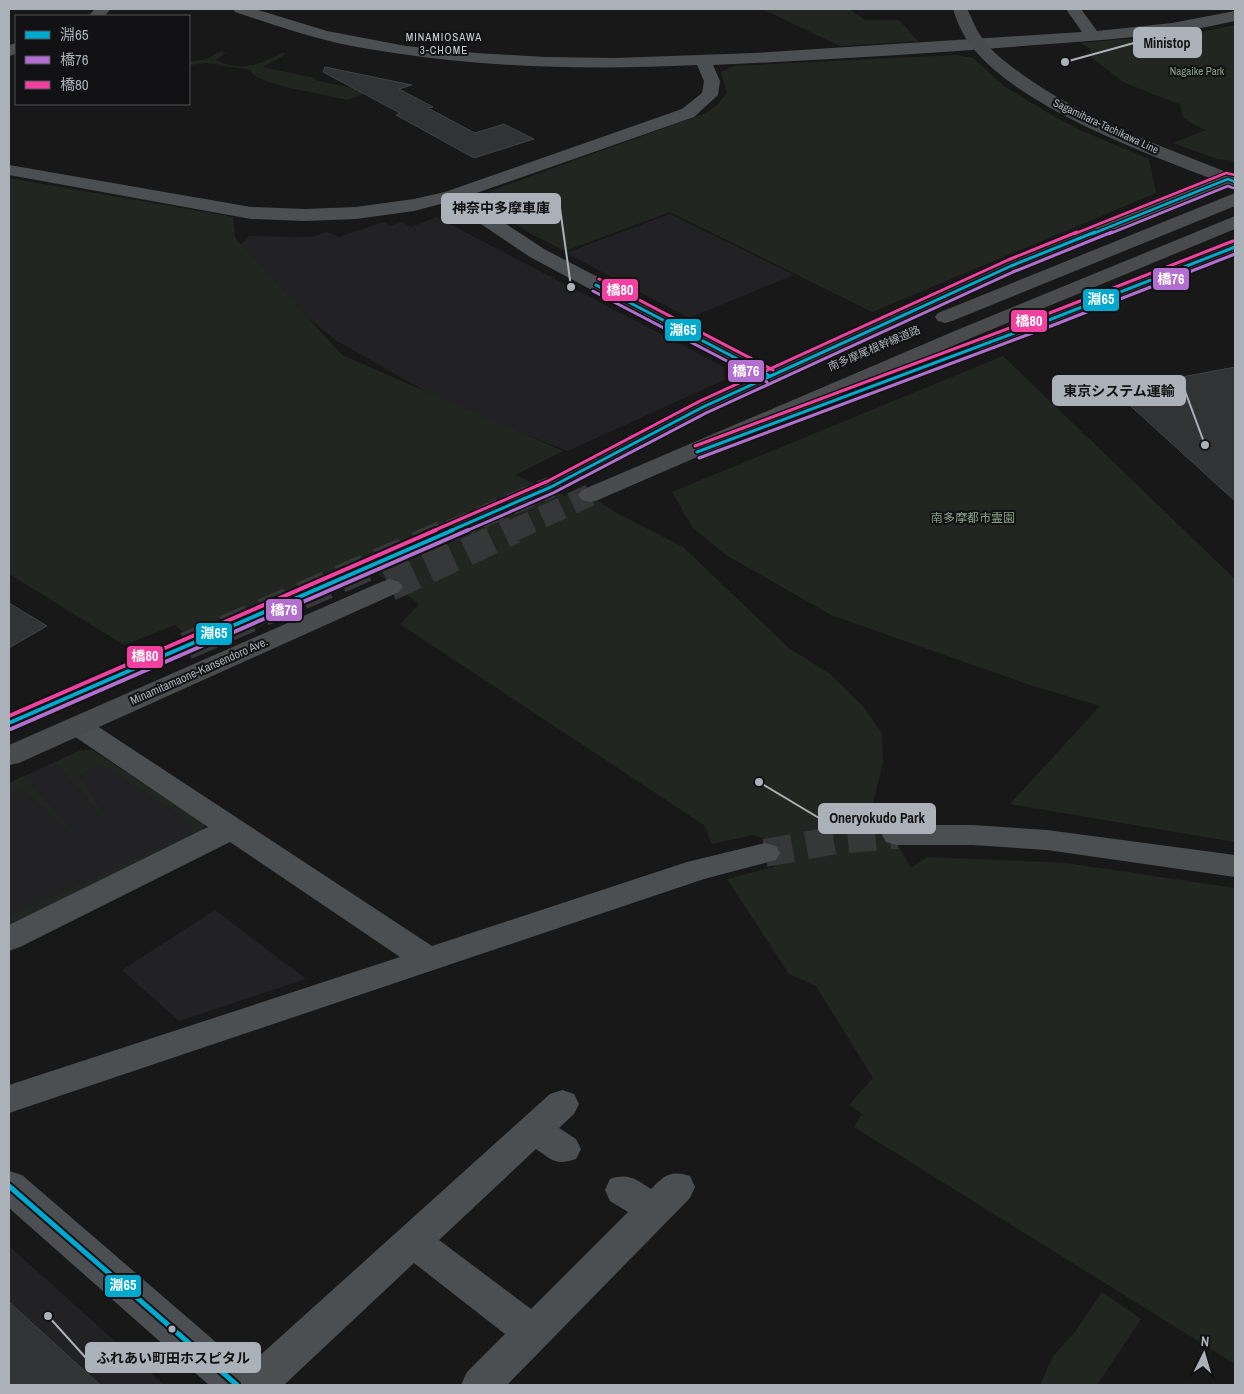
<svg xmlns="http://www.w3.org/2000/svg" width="1244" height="1394" viewBox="0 0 1244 1394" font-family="'Archivo Narrow','Noto Sans JP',sans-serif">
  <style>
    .built { fill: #222224 }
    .green { fill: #212720 }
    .building { fill: #323334; stroke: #404344 }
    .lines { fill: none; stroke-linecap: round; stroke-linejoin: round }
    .minor-tunnel { stroke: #353738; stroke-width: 28; stroke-dasharray: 28 14; stroke-linecap: butt }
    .major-tunnel-far1 { stroke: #353738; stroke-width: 22; stroke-dasharray: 22 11; stroke-linecap: butt }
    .major-tunnel { stroke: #353738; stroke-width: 28; stroke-dasharray: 28 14; stroke-linecap: butt }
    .minor { fill: #4c4f51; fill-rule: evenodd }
    .major { fill: #4a4b4d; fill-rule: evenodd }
    .bus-1-far3-casing { stroke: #121214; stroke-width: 5 }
    .bus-1-far2-casing { stroke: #121214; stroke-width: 6 }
    .bus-1-far1-casing { stroke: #121214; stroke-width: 8 }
    .bus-1-casing { stroke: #121214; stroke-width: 9 }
    .bus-2-far2-casing { stroke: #121214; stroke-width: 5 }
    .bus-2-far1-casing { stroke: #121214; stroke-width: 6 }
    .bus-2-casing { stroke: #121214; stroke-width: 8 }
    .bus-3-far2-casing { stroke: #121214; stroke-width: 5 }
    .bus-3-far1-casing { stroke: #121214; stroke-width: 6 }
    .bus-3-casing { stroke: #121214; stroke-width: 8 }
    .bus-1-far3 { stroke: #00a9ce; stroke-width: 2.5 }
    .bus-1-far2 { stroke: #00a9ce; stroke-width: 3 }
    .bus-1-far1 { stroke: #00a9ce; stroke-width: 4 }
    .bus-1 { stroke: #00a9ce; stroke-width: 5 }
    .bus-2-far2 { stroke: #b36fd0; stroke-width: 2.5 }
    .bus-2-far1 { stroke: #b36fd0; stroke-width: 3 }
    .bus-2 { stroke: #b36fd0; stroke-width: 4 }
    .bus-3-far2 { stroke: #f240a1; stroke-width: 2.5 }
    .bus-3-far1 { stroke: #f240a1; stroke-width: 3 }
    .bus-3 { stroke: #f240a1; stroke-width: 4 }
    .bus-dot { fill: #aab1b8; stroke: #121214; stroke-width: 2 }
    .labels { text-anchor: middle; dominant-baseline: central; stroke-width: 4; stroke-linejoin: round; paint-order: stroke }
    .far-neighbourhood-label { font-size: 11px; letter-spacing: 1px; fill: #cbcfd4; stroke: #121214 }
    .far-park-label { font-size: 11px; fill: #87a183; stroke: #121214 }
    .far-street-label { font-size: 11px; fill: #aab1b8; stroke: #121214 }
    .park-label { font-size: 12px; fill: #87a183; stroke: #121214 }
    .street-label { font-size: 12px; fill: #aab1b8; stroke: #121214 }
    .leader { fill: none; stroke: #aab1b8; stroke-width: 2 }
    .callout-dot { fill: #aab1b8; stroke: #121214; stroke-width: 2 }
    .callout { fill: #aab1b8; stroke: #aab1b8; stroke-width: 2 }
    .callout-label { font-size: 14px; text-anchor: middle; font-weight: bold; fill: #111 }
    .line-badge { stroke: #121214; stroke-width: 2 }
    .badge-label { font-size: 14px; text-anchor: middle; font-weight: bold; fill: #fff }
  </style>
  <rect width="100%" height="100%" fill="#181818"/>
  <path class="built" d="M670,214L794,275L689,318L566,253Z
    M436,217L724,367V380L568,451L457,409L337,341L299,311L238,248L249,236L312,237L327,232L339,237L383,222L391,226L402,222L411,227Z
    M81,750H92L205,824L201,836L9,930V783Z
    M215,910L306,979L179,1021L122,970Z
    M9,1246L164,1385H9Z"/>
  <path class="green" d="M762,9H849L865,20H899L918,41L840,46Z
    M1235,25V161L1218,159L1173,143L1206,130C1194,124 1179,120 1181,105L1123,82L1091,57L1090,49L1081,43L1196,33Z
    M221,51L226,53L216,60C242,73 259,64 282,53L286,54L263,67L315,78L314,80L366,91L367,93L347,100L286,87L266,81L252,74L251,70L206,63L189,65V62L207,59Z
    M955,55L973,58L1004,86L1048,113L1082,131L1149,159L1156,193L872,312L670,212L565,251L528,232L483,202L490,191L703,114L715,107L727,93L721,72L734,66Z
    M9,178L233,217L235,238L342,355L563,451L515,475L565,496L578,488L615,512L683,547L789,648L830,674L862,705L882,733L883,763L873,802L911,868L927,857L1066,863L1235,888V1364L854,1127L862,1114L849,1105L873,1078L816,986L789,974L727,879L774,867L782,858L773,841L753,835L712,844L704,825L400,624L419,604L378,574L205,650L175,625L124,645L9,574Z
    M1003,356L1235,579V842L1010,804L1100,706L1030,685L831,615L726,555L692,527L672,492Z
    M81,750H92L205,824L201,836L9,930V917L191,834L192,822L101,764L79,775L112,827L55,762Z
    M24,776L81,840L21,788L9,794V783Z
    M1102,1292L1141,1319L1097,1385H1040L1053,1356L1075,1332Z"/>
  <path class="building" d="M325,67L412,85L399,89L433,107L428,108L475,133L504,124L534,139L474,158L396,115L400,113L323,72Z
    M1235,367V501L1113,390Z
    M9,603L47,626L9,648Z
    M9,1302L100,1385H9Z"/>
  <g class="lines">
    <path class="minor-tunnel" d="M765,853L836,840L897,835"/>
    <path class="major-tunnel-far1" d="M450,531L551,487
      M512,531L590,495"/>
    <path class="major-tunnel" d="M390,587L514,530
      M186,646L453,530"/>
    <path class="minor" d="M95,9H111L104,16H88Z
      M233,9H255L327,31L406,46L476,53L545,57L615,58L755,53L1082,32L1066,9H1081L1097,31L1172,23L1235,11V21C1169,36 1103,40 1035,45C928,54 820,60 713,65L720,81L718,95L694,117L465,197L544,249L778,371L781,376L778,381L770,383L762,381L530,257L448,202L414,211L356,219L305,221L251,219L9,175V165L251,207L305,209L356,207L414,199L445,192L682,109L702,93L704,81L697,65C577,71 455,67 337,43C302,35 268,23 235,12Z
      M16,43V54L9,56V45Z
      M78,717L88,720L432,946L687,862L765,843L776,846L780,853L776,860L704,879L9,1113V1085L400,957L230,842L20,947L9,951V925L208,827L68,732L64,726L68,720Z
      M897,825H972L1047,830L1235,855V877L1047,850L972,845H897L886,842L882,835L886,828Z
      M562,1090L574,1094L579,1104L574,1114L559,1128L576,1139L581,1149L576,1159C556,1166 552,1160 536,1149L439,1240L531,1309L628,1212L610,1201L605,1190L610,1179C629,1173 635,1179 651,1189C665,1175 670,1170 690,1176L695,1187L690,1198L507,1385H461L467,1372L505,1334L414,1263L284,1385H209L9,1208V1171L22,1175L246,1368L550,1094Z"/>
    <path class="major" d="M953,9H967C972,18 975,28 981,36C991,52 1008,64 1023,75C1085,119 1158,145 1229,173L1235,172V187L1229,186L1018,270L711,412L559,492L551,494L543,492L539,487L543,482L695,402L1004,262L1212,179C1142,152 1009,103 967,40C961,31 956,19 953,9Z
      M1235,193V206L952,321L945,323L938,321L935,317L938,313Z
      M1235,216V229L971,338L598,500L590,502L582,500L578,495L582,490L957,330Z
      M1235,241V254L991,350L983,351L975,350L972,345L975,340Z
      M390,579L399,582L403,587L399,592L19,763L9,765V745L381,582Z
      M186,638L195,640L199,646L195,652L19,729L9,732V713Z"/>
    <g class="bus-1-far3-casing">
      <path id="bus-1-far3" d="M1092,234L1228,179L1235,182"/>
    </g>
    <g class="bus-1-far2-casing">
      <path id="bus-1-far2" d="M596,285L770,376
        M697,452L1049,320L1235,247
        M450,531L551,487L703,407L1011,266L1095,232"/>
    </g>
    <g class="bus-1-far1-casing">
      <path id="bus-1-far1" d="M9,723L453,530"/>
    </g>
    <g class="bus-1-casing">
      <path id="bus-1" d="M9,1186L237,1385"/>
    </g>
    <g class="bus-2-far2-casing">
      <path id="bus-2-far2" d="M1109,234L1228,186L1233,188"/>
    </g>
    <g class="bus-2-far1-casing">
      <path id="bus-2-far1" d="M593,291L767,382
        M699,458L1051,326L1235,254
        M466,531L553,493L706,413L1013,272L1112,232"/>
    </g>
    <g class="bus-2-casing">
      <path id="bus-2" d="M11,729L468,530"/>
    </g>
    <g class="bus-3-far2-casing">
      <path id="bus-3-far2" d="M1074,234L1226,173L1235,175"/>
    </g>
    <g class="bus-3-far1-casing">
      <path id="bus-3-far1" d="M599,279L773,370
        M695,446L1047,314L1233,241
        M433,531L548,481L700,401L1008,260L1077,232"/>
    </g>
    <g class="bus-3-casing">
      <path id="bus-3" d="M9,716L436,530"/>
    </g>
    <use href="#bus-1-far3" class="bus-1-far3"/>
    <use href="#bus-1-far2" class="bus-1-far2"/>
    <use href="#bus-1-far1" class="bus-1-far1"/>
    <use href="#bus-1" class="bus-1"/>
    <use href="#bus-2-far2" class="bus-2-far2"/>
    <use href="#bus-2-far1" class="bus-2-far1"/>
    <use href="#bus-2" class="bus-2"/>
    <use href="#bus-3-far2" class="bus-3-far2"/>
    <use href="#bus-3-far1" class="bus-3-far1"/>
    <use href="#bus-3" class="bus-3"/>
  </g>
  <circle class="bus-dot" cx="172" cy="1329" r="4.5"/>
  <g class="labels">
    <g class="far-neighbourhood-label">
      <text x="444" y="37">MINAMIOSAWA<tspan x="444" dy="13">3-CHOME</tspan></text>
    </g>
    <g class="far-park-label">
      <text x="1197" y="71">Nagaike Park</text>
    </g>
    <g class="far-street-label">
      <text transform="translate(1106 126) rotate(25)">Sagamihara-Tachikawa Line</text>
      <text transform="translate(874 348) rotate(-23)">南多摩尾根幹線道路</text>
    </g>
    <g class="park-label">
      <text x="973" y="518">南多摩都市霊園</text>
    </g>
    <g class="street-label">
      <text transform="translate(199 671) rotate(-24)">Minamitamaone-Kansendoro Ave.</text>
    </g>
  </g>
  <path class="leader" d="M1065 62L1134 43M571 287L560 208M1205 445L1185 391M759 782L819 818M48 1316L86 1358"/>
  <g class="callout-dot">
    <circle cx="1065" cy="62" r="5"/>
    <circle cx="571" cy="287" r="5"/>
    <circle cx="1205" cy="445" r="5"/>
    <circle cx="759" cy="782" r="5"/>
    <circle cx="48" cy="1316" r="5"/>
  </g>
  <g class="callout">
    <rect x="1134" y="28" width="67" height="29" rx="5"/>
    <rect x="442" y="194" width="118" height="29" rx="5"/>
    <rect x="1053" y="376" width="132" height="29" rx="5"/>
    <rect x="819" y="804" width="116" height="29" rx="5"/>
    <rect x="86" y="1343" width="174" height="29" rx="5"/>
  </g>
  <g class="callout-label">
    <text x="1167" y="48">Ministop</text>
    <text x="501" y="213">神奈中多摩車庫</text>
    <text x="1119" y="396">東京システム運輸</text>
    <text x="877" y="823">Oneryokudo Park</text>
    <text x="173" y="1363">ふれあい町田ホスピタル</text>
  </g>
  <g class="line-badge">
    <rect x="1152" y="267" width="38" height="24" rx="5" fill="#b36fd0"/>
    <rect x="601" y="278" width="38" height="24" rx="5" fill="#f240a1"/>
    <rect x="1082" y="288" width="38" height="24" rx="5" fill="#00a9ce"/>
    <rect x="1010" y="309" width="38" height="24" rx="5" fill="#f240a1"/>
    <rect x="664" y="318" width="38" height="24" rx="5" fill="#00a9ce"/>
    <rect x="727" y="359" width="38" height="24" rx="5" fill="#b36fd0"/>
    <rect x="265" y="598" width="38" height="24" rx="5" fill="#b36fd0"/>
    <rect x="195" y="622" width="38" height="24" rx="5" fill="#00a9ce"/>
    <rect x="126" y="645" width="38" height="24" rx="5" fill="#f240a1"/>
    <rect x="104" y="1274" width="38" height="24" rx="5" fill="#00a9ce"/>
  </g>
  <g class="badge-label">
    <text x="1171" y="284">橋76</text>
    <text x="620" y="295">橋80</text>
    <text x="1101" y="304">淵65</text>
    <text x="1029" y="326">橋80</text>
    <text x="683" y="335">淵65</text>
    <text x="746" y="376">橋76</text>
    <text x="284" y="615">橋76</text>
    <text x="214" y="638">淵65</text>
    <text x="145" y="661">橋80</text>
    <text x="123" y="1290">淵65</text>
  </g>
  <rect width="1244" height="1394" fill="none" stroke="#aab1b8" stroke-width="20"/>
  <rect x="15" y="15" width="175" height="90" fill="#121214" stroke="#4f5256"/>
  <rect x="25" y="31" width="25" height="8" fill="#00a9ce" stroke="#4f5256"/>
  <text x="60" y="40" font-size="15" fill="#aab1b8">淵65</text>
  <rect x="25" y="56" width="25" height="8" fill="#b36fd0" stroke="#4f5256"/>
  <text x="60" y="65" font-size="15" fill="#aab1b8">橋76</text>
  <rect x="25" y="81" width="25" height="8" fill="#f240a1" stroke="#4f5256"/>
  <text x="60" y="90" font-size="15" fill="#aab1b8">橋80</text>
  <g transform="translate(1204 1354) rotate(5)" stroke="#121214" stroke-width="4" paint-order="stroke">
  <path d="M0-4L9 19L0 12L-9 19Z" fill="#aab1b8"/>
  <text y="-8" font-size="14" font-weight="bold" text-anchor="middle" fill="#aab1b8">N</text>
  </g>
</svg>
